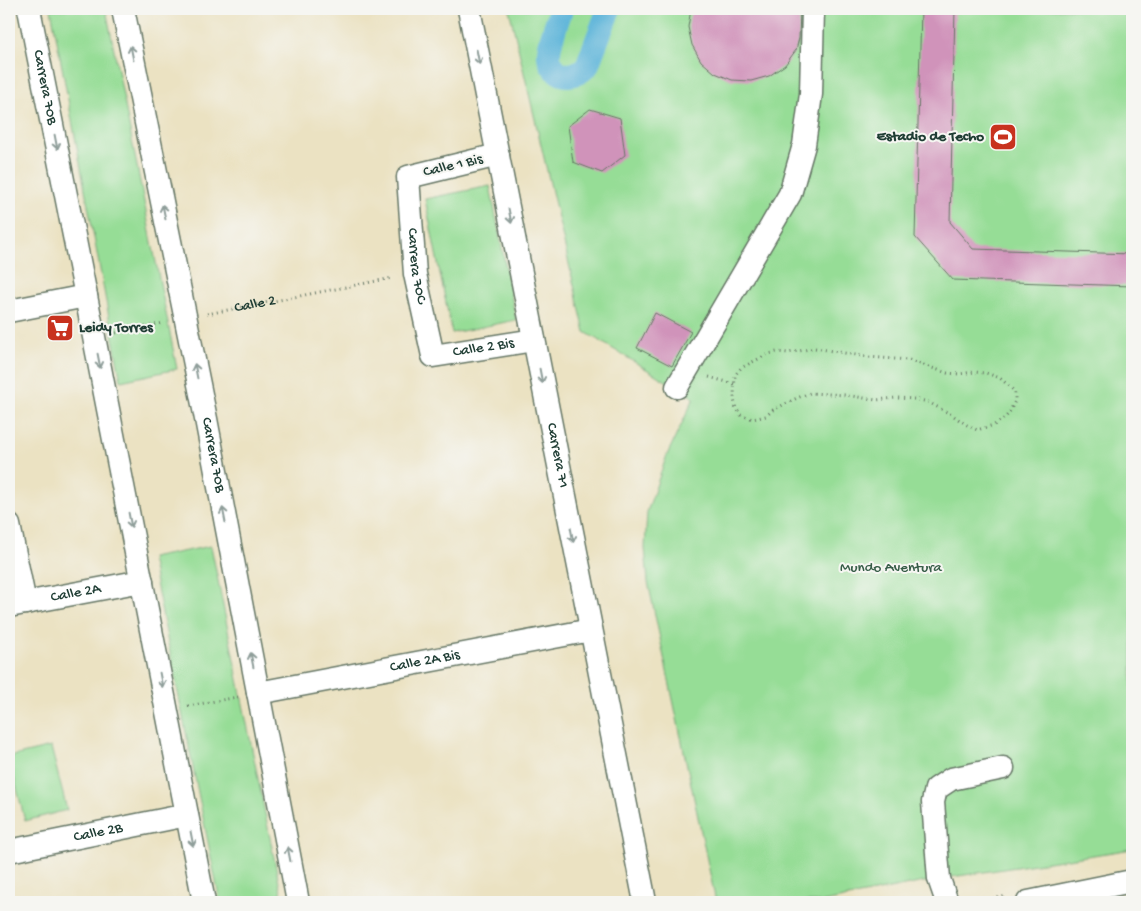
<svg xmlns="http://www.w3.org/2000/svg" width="1141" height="911" viewBox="0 0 1141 911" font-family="'Gochi Hand',sans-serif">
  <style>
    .green { fill: #96dd96; stroke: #5a8d65 }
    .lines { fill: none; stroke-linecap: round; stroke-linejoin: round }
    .canal { stroke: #5cb4d9; stroke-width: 24 }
    .building { fill: #d093ba }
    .minor-casing { stroke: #676; stroke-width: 25 }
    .path { stroke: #676; stroke-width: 3; stroke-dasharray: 1 4; stroke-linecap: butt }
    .minor { stroke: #fff; stroke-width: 22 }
    .oneway { stroke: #8f9e9a }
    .labels { text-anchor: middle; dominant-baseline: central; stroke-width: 4; stroke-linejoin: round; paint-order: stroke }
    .street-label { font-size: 15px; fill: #1f3d34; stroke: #f6f6f2 }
    .poi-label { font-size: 15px; font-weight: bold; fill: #1f3d34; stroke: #f6f6f2; text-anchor: end }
    .park-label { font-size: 15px; fill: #375d48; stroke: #f6f6f2 }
  </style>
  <rect width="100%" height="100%" fill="#f6f6f2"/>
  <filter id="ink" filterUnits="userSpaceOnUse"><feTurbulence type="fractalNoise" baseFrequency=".02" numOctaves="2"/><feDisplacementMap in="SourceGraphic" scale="10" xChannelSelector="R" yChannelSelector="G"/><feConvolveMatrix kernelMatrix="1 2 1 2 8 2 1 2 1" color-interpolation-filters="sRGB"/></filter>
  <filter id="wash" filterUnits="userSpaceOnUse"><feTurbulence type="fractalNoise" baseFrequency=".0096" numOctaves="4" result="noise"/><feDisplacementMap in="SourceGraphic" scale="20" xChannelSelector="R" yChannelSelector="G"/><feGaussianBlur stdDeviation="1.12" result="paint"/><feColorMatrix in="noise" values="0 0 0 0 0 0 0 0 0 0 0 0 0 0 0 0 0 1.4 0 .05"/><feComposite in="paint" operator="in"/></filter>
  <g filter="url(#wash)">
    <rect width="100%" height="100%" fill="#ebe2c2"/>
    <path class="green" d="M51,9H106L177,369L121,381Z
      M509,9H1132V849L939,879L824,902H716L648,582L645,548L647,512L667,455L694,398L585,332Z
      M490,186L516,320L452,333L425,199Z
      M211,546L283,902H220L151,558Z
      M51,747L67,810L25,821L9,757Z"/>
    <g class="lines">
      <path class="canal" d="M561,9C558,20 548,45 549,55C549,63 555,71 562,74C572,77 580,73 587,66L609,9"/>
    </g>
    <g id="blocks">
      <path class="building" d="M691,9H800L799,38L796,50L785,65L769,76L751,81L732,80L715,73L701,61L692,45L688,27Z
        M921,9H955L950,222L973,249L1132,254V286L953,280L915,237Z
        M590,109L620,118L625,155L602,173L573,162L568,126Z
        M655,313L691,332L672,366L637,348Z"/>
    </g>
  </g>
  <g filter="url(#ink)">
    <use href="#blocks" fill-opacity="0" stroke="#676" stroke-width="1"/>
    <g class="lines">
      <g class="minor-casing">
        <g id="minor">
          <path id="s2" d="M29,9L86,296L204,902"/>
          <path id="s3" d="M123,9L206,419L298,902"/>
          <path id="s4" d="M469,9L645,902"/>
          <path id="s5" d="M498,155L408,177L415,274L433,356L534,340"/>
          <path d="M9,311L86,296"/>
          <path d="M677,387L790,194L804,145L811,94L813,9"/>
          <path d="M9,525L25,603"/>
          <path id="s6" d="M9,606L142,581"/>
          <path id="s7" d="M258,693L591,630"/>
          <path id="s8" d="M9,851L187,815"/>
          <path d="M947,902L939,879L933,802L936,789L951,779L1003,768"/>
          <path d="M1028,902L1132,881"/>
        </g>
      </g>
      <g class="path">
        <path id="s1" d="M207,314L392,278"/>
        <path d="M116,333L164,323"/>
        <path d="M815,348L868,357L909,360L947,373L959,374L974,372L986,373L1000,378L1010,387L1015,392V401L1009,413L1005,418L994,425L977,430L965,424L954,416L928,402L915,399L897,398L876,400L846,395L810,393L797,398L773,410L766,416L753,419L741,415L735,406L734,396L735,375L741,368L768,354L777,352L788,353Z"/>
        <path d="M709,377L734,384"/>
        <path d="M188,706L238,697"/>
        <path d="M973,902L1007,896"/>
      </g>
      <use href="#minor" class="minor"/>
    </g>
    <defs><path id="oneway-shaft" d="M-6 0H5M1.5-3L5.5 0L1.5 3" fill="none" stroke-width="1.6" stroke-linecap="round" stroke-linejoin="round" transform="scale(1.25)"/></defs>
    <g class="oneway">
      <use href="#oneway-shaft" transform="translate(132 53) rotate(-101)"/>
      <use href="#oneway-shaft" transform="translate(478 57) rotate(79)"/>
      <use href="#oneway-shaft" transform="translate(56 142) rotate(79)"/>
      <use href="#oneway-shaft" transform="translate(164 212) rotate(-101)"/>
      <use href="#oneway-shaft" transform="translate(510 216) rotate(79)"/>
      <use href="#oneway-shaft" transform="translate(99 361) rotate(79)"/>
      <use href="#oneway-shaft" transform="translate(196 371) rotate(-101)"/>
      <use href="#oneway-shaft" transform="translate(541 376) rotate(79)"/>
      <use href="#oneway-shaft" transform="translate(224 515) rotate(-101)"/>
      <use href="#oneway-shaft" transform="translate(130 520) rotate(79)"/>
      <use href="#oneway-shaft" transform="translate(572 535) rotate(79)"/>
      <use href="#oneway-shaft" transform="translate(252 660) rotate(-101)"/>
      <use href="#oneway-shaft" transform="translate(161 680) rotate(79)"/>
      <use href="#oneway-shaft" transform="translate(192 839) rotate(79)"/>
      <use href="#oneway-shaft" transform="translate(289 854) rotate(-101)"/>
    </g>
  </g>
  <defs>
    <g id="stadium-square" transform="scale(1.4375)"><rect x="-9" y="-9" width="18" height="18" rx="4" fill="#c8321e" stroke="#f6f6f2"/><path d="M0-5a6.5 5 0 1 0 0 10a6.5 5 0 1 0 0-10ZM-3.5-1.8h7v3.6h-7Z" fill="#fff"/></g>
    <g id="supermarket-square" transform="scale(1.4375)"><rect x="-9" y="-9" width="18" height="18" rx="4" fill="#c8321e" stroke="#f6f6f2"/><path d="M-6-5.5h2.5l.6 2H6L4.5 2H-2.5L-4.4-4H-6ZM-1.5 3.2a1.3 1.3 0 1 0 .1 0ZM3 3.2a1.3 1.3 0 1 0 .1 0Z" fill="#fff"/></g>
  </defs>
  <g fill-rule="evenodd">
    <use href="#stadium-square" x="1003" y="137"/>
    <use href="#supermarket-square" x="60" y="328"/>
  </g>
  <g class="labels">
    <g class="street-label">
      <text stroke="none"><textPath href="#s2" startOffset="80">Carrera 70B</textPath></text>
      <text transform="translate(453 166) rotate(-13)">Calle 1 Bis</text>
      <text stroke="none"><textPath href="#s5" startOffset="182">Carrera 70C</textPath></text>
      <text stroke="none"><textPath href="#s1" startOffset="49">Calle 2</textPath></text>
      <text stroke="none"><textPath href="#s5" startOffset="325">Calle 2 Bis</textPath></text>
      <text stroke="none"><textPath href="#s3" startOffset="455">Carrera 70B</textPath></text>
      <text stroke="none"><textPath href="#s4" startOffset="455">Carrera 71</textPath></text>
      <text stroke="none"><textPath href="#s6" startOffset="68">Calle 2A</textPath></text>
      <text stroke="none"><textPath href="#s7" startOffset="170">Calle 2A Bis</textPath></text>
      <text stroke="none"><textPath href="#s8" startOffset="91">Calle 2B</textPath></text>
    </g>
    <g class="poi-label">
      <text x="984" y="137">Estadio de Techo</text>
      <text x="79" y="328" text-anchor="start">Leidy Torres</text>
    </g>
    <g class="park-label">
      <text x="891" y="568">Mundo Aventura</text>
    </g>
  </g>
  <rect width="1141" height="911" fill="none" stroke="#f6f6f2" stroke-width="30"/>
</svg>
